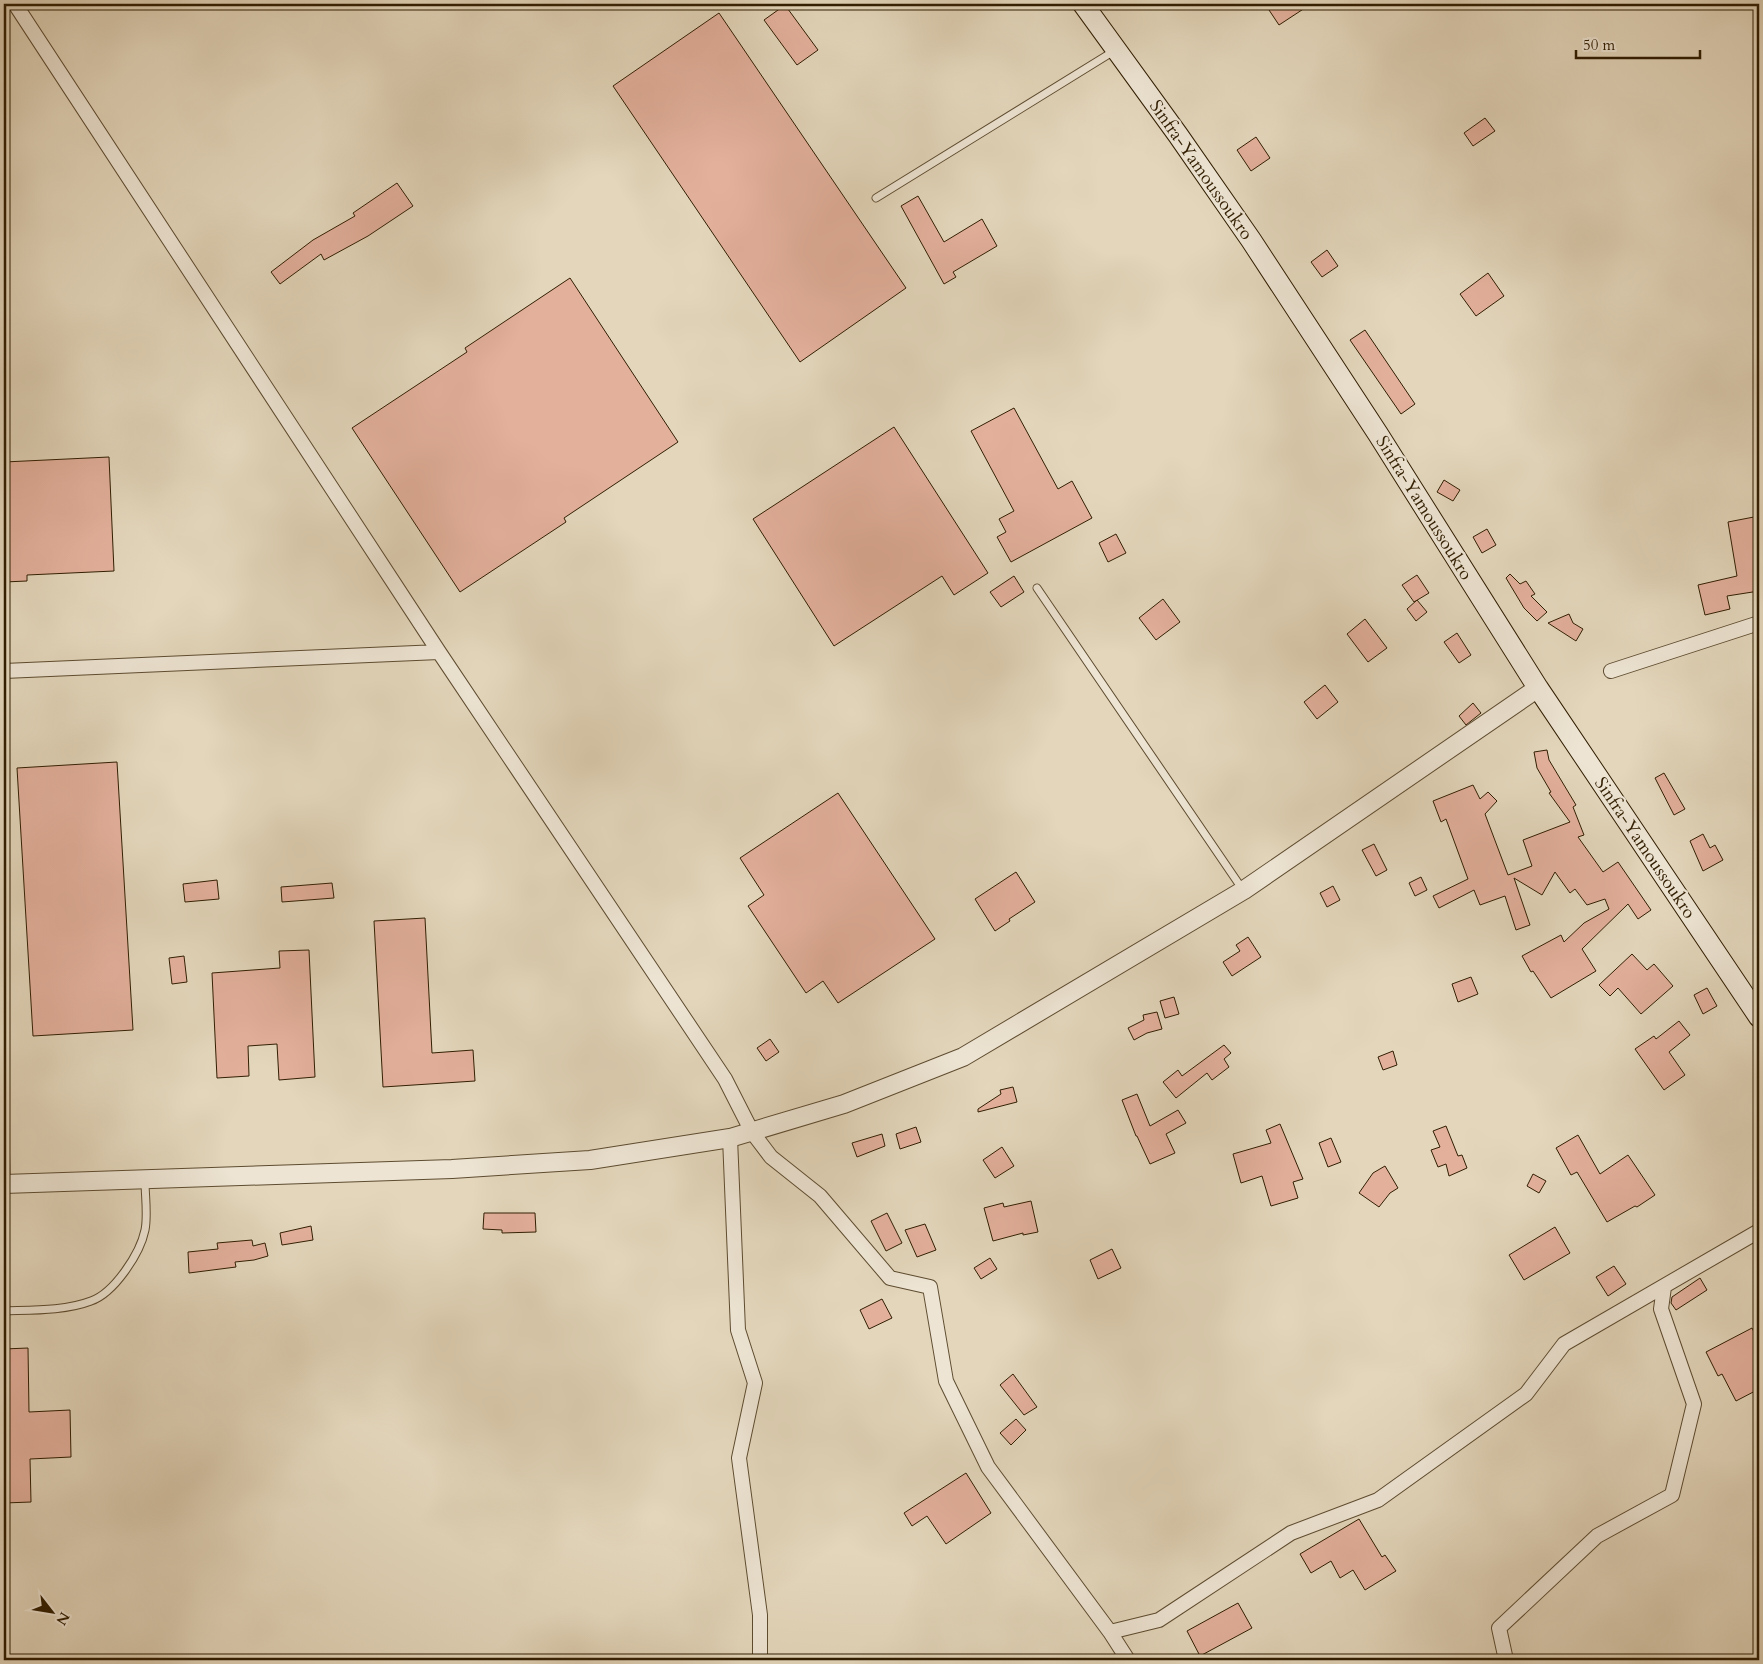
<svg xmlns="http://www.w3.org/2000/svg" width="1763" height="1664" viewBox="0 0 1763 1664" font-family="Cardo,serif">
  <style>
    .building { fill: #e3b09c; stroke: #311e02 }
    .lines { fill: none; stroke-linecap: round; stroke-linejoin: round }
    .service-casing { stroke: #5e4c30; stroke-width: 9 }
    .minor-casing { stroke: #5e4c30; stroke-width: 16 }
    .tertiary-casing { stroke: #5e4c30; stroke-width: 20 }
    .secondary-casing { stroke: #311e02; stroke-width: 22 }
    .service { stroke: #ede4d3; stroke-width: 7 }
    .minor { stroke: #ede4d3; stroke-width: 14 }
    .tertiary { stroke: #ede4d3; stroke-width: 18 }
    .secondary { stroke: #ede4d3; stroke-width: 20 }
    .labels { text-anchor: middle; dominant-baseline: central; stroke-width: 4.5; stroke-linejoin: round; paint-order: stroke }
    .street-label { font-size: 18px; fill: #311e02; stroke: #ede4d3 }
  </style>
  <rect width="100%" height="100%" fill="#e3d6bb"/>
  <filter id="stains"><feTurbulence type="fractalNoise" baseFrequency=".004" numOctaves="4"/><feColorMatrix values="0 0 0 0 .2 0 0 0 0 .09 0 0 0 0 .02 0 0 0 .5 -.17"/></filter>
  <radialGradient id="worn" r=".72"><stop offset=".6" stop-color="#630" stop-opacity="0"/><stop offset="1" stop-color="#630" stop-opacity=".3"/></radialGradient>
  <path class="building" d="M1265,4H1311L1279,25Z
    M785,5L818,50L797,65L764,20Z
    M719,13L906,288L800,362L613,86Z
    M1485,118L1495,131L1473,146L1464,133Z
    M1256,137L1270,158L1251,171L1237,150Z
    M397,183L413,206L368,236L324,260L321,254L280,284L271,272L313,240L355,216L353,213Z
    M918,196L944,242L982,219L997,246L953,272L956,277L944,284L901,206Z
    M1327,250L1338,266L1322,277L1311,262Z
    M1488,273L1504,296L1476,316L1460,294Z
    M570,278L678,442L564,518L566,522L460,592L352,428L467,352L465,348Z
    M1365,330L1415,404L1401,414L1350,340Z
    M1014,408L1058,489L1072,481L1092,518L1011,562L997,537L1006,532L999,519L1014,511L971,431Z
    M894,427L988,573L954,595L942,576L834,646L753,519Z
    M109,457L114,571L27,575V581L4,582V462Z
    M1444,480L1460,490L1453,501L1437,492Z
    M1759,516V591L1727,596L1730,609L1705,615L1698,585L1737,576L1728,522Z
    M1487,529L1496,545L1482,553L1473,537Z
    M1116,534L1126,553L1108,562L1099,543Z
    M1510,574L1520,584L1526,581L1535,594L1531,596L1547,612L1537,621L1524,608L1506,578Z
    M1417,575L1429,593L1414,602L1402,585Z
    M1014,576L1024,592L1001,607L990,592Z
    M1163,599L1180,622L1156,640L1139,618Z
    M1417,600L1427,612L1416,621L1407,609Z
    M1569,614L1573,623L1583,629L1576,641L1548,623Z
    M1365,619L1387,648L1368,662L1347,634Z
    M1457,633L1471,655L1459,663L1444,642Z
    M1325,685L1338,702L1317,719L1304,702Z
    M1473,703L1481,713L1466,725L1459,716Z
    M1547,750L1549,760L1576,805L1573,807L1584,835L1578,837L1603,872L1618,862L1651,910L1638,919L1628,904L1582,949L1596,971L1551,998L1533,971L1531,972L1522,956L1561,935L1564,942L1584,923L1609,909L1605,899L1587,905L1575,889L1570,893L1555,872L1542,895L1514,878L1530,925L1516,930L1505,896L1480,905L1474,890L1439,908L1433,896L1468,879L1446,819L1441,822L1433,801L1473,785L1480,799L1488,792L1497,801L1485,814L1508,875L1532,866L1523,840L1570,822L1549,793L1551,792L1537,768L1534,752Z
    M117,762L133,1030L33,1036L17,768Z
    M1664,773L1685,809L1674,815L1655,778Z
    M838,793L935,939L838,1003L823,981L806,993L748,906L764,895L740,858Z
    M1703,834L1710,848L1715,845L1723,860L1703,871L1690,841Z
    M1374,844L1387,870L1376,876L1362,850Z
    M1016,872L1035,902L1009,919L1010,921L995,931L975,899Z
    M1421,877L1427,890L1415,896L1409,883Z
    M217,880L219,899L185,902L183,884Z
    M332,883L334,898L282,902L281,887Z
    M1333,886L1340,900L1327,907L1320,893Z
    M425,918L432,1053L473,1050L475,1081L383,1087L374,921Z
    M1248,937L1261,957L1232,976L1223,962L1240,951L1236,945Z
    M309,950L315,1077L279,1080L277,1044L248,1046L249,1076L217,1078L212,973L280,968L279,951Z
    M1632,954L1647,970L1654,964L1673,986L1641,1014L1618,988L1610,996L1599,985Z
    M184,956L187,982L172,984L169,958Z
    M1471,977L1478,994L1458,1002L1452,984Z
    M1707,988L1717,1006L1703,1014L1694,995Z
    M1174,997L1179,1014L1165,1018L1160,1001Z
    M1157,1012L1162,1029L1147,1033L1134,1040L1128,1028L1144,1020L1143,1015Z
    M1679,1021L1690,1035L1669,1052L1685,1075L1664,1090L1635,1049L1654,1036L1656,1039Z
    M770,1039L779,1052L766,1061L757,1048Z
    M1224,1045L1231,1053L1224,1059L1229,1067L1212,1080L1207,1073L1176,1098L1163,1082L1178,1070L1182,1076Z
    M1393,1051L1397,1065L1383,1070L1378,1057Z
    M1013,1087L1017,1102L978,1112V1109L1001,1094L1000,1090Z
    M1137,1094L1150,1126L1178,1110L1186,1123L1166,1134L1175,1153L1150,1164L1137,1136H1136L1122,1100Z
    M1280,1124L1303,1179L1293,1182L1298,1198L1271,1206L1262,1176L1241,1183L1233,1154L1271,1143L1266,1130Z
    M1446,1126L1458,1156L1462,1155L1467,1168L1449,1176L1446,1164L1438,1167L1431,1150L1440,1147L1433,1131Z
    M916,1127L921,1142L900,1149L896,1134Z
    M882,1134L885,1146L857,1157L852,1143Z
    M1578,1135L1600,1174L1628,1155L1655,1195L1637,1207L1635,1206L1607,1222L1577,1172L1571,1175L1556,1148Z
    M1331,1138L1341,1162L1328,1167L1319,1143Z
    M1002,1147L1014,1166L995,1178L983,1160Z
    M1385,1166L1398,1188L1390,1193L1379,1207L1359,1193L1373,1173Z
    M1533,1174L1546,1181L1539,1193L1527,1186Z
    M1031,1201L1038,1232L1023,1235V1233L993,1241L984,1208L1003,1203L1004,1207Z
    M484,1213H535L536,1232L502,1233V1230L483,1229Z
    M887,1213L902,1243L886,1251L871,1221Z
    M925,1224L936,1250L917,1257L905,1230Z
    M311,1226L313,1240L282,1245L280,1233Z
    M1555,1227L1570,1253L1524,1280L1509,1255Z
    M252,1240L253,1246L265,1243L268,1256L254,1260L235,1262L236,1267L189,1273L188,1252L218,1249L217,1243Z
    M1112,1249L1121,1268L1098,1279L1090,1260Z
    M990,1258L997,1269L981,1279L974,1268Z
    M1614,1266L1626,1284L1608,1296L1596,1277Z
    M1700,1278L1707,1290L1676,1310L1671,1303L1672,1297Z
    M882,1299L892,1318L869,1329L860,1310Z
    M1752,1328L1759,1342V1389L1736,1401L1722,1374L1718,1376L1706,1352Z
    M28,1348L29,1412L70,1410L71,1457L30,1459L31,1502L4,1503V1349Z
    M1013,1374L1037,1407L1024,1415L1000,1385Z
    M1016,1419L1026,1430L1011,1445L1000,1433Z
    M966,1473L991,1513L946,1544L927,1516L912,1526L904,1513Z
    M1359,1519L1382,1557L1385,1555L1396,1571L1365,1590L1353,1570L1340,1578L1331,1561L1311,1573L1300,1554Z
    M1238,1603L1252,1628L1200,1656L1187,1631Z"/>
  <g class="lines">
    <g class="service-casing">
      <path id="service" d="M876,198L1114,51
        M1037,588L1243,890
        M4,1063L6,1183
        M4,1311C31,1310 65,1311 91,1301C114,1293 140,1254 145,1230C148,1215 145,1196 145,1181"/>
    </g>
    <g class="minor-casing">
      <path id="minor" d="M15,4L439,652L725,1079L752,1132L771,1157L820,1196L890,1278L930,1287L946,1381L988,1467L1110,1632L1159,1620L1291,1533L1378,1500L1526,1394L1564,1344L1759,1231
        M4,671L439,652
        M1611,671L1759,623
        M730,1138L738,1330L755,1383L739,1458L760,1615V1660
        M1110,1632L1128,1660
        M1506,1660L1499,1628L1597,1536L1672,1495L1694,1404L1661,1309L1664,1287"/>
    </g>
    <g class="tertiary-casing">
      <path id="tertiary" d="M4,1184L452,1169L590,1160L730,1138L844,1104L963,1057L1244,890L1538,688"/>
    </g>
    <g class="secondary-casing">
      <path id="secondary" d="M1083,4L1178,135L1251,240L1378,434L1538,688L1759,1017"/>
    </g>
    <use href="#service" class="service"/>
    <use href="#minor" class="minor"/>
    <use href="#tertiary" class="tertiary"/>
    <use href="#secondary" class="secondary"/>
  </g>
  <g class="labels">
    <g class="street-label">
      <text transform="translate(1201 170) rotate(55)">Sinfra-Yamoussoukro</text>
      <text transform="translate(1424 508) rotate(58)">Sinfra-Yamoussoukro</text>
      <text transform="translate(1645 848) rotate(56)">Sinfra-Yamoussoukro</text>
    </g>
  </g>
  <rect width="1763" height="1664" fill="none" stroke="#e3d6bb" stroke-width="20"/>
  <rect x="5" y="5" width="1753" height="1654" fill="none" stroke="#311e02" stroke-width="2.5"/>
  <rect x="10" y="10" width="1743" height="1644" fill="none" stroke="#311e02"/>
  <g transform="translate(52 1612) rotate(121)" stroke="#ede4d3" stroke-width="4" paint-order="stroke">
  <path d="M0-4L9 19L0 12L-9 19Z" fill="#311e02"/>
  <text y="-8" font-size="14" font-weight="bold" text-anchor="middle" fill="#311e02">N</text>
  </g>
  <path d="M1576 50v8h124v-8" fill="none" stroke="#311e02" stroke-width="2.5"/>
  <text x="1583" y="50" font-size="15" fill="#311e02" stroke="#ede4d3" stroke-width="4" paint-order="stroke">50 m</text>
  <rect width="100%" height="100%" filter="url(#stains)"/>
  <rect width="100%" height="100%" fill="url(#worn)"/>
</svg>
